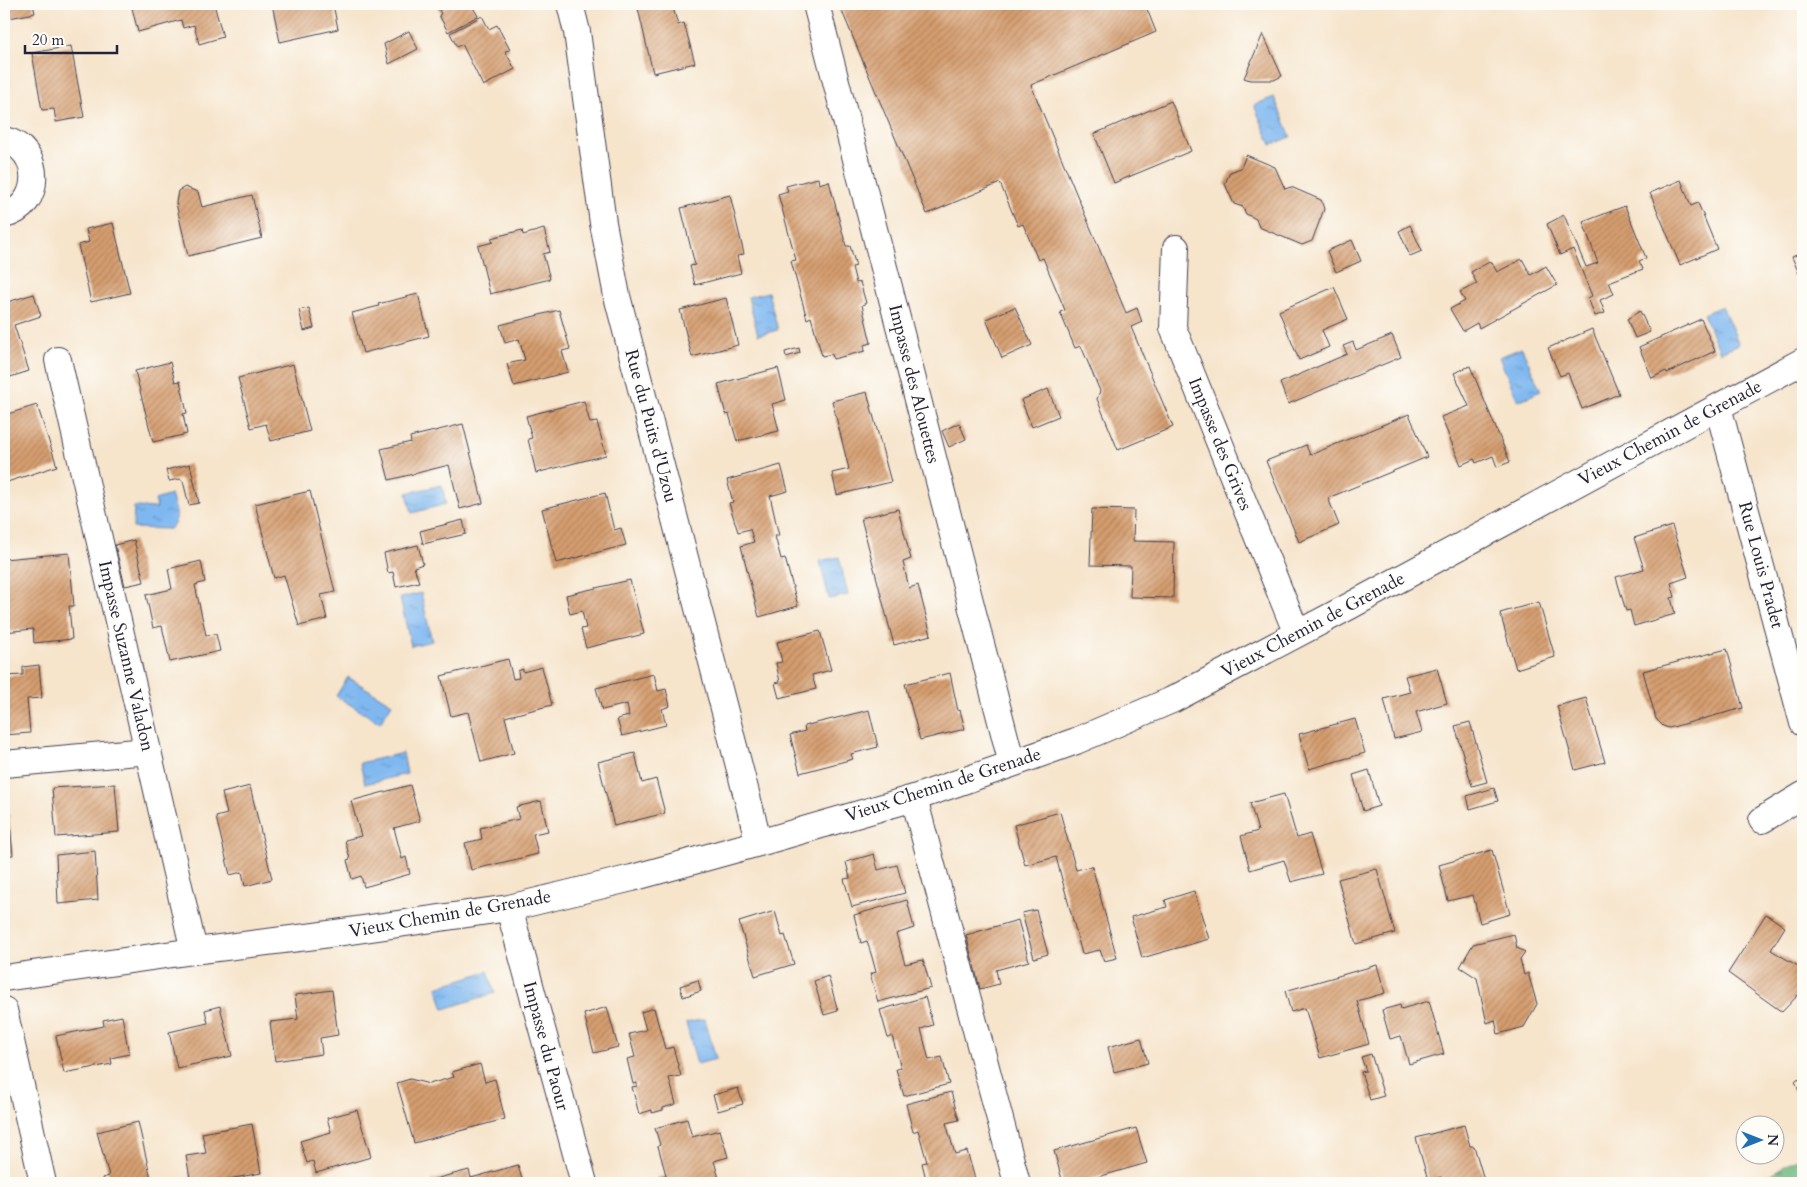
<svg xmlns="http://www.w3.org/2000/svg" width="1807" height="1187" viewBox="0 0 1807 1187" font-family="Cardo,serif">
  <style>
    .forest { fill: url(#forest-firs); stroke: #486d5e }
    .water { fill: url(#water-ripples); stroke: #506d96 }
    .building { fill: url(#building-hatch) }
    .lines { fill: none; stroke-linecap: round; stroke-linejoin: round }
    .street-casing { stroke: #423f51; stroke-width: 28 }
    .street { stroke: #fff; stroke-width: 26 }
    .labels { text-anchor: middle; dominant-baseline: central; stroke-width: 4; stroke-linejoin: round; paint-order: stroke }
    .street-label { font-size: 18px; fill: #22223b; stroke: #fdfcf7 }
  </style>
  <defs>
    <pattern id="forest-firs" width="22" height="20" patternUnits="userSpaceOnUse" patternTransform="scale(1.25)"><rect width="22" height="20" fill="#6eb880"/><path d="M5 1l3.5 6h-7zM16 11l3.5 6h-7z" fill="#5a956a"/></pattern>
    <pattern id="water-ripples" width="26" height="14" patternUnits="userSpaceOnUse" patternTransform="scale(1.25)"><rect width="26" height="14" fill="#7fb8f0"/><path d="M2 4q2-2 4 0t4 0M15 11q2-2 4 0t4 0" fill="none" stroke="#6895c4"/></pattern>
    <pattern id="building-hatch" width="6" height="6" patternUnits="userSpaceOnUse" patternTransform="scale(1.25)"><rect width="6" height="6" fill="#d69e70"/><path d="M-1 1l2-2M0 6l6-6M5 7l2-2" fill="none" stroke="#ad805d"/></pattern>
  </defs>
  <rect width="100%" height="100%" fill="#fdfcf7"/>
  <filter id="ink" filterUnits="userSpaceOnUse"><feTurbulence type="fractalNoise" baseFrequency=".02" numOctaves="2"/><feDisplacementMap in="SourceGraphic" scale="10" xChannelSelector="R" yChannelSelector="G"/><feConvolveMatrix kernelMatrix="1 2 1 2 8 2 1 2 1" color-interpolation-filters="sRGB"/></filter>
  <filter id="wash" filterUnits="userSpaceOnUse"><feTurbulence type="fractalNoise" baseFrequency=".0096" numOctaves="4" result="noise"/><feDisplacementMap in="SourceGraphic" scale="20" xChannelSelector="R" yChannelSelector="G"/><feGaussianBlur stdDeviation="1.12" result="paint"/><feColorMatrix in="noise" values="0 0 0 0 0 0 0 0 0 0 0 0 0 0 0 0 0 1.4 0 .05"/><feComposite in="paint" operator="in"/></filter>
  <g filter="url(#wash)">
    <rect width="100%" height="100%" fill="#f6e4cb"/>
    <path class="forest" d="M1803,1155V1183H1755Z"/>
    <path class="water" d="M1274,97L1291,137L1271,145L1254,105Z
      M768,292L778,330L758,335L748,297Z
      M1722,306L1739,344L1720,352L1703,314Z
      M1522,348L1541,391L1518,401L1499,357Z
      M442,485L446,504L412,513L407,493Z
      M171,495C175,509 181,518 170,529L133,528L134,507L157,508L155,500Z
      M839,557L848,595L829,599L820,561Z
      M421,593L432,641L411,646L400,598Z
      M348,677L392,704L380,723L336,696Z
      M403,753L407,774L365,784L360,763Z
      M488,971L495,993L444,1009L437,987Z
      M705,1019L716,1059L697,1064L686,1023Z"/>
    <g id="blocks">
      <path class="building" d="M4,4H33L35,13L4,19Z
        M131,4H214L223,37L199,44L194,25L183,28L181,20L138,32Z
        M272,4H333L338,29L280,42Z
        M436,4H471L478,16L448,32L439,15L441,14Z
        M637,4H672L678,25L684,23L695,63L653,73Z
        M839,4H1145L1156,32L1031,85L1126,313L1137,308L1142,322L1131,327L1173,427L1118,450L1097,399L1100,391L1081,346L1075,348L1060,312L1065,310L1043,258L1038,260L1023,224L1018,226L1000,183L927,214Z
        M482,16L489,29L497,25L510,50L505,51L515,69L483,86L462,44L457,47L450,33Z
        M409,31L418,49L389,64L384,44Z
        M1263,34L1282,76L1274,80H1250L1244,78Z
        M71,46L84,117L56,122L54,109L42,110L32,53Z
        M1171,101L1191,151L1114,183L1094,134Z
        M1246,155L1275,167L1285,189L1291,187L1321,200L1324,209L1312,241L1302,245L1259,227L1256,219L1246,214L1243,207L1234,204L1225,184L1230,172L1241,168Z
        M818,178L819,184L829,181L846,246H850L856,266L852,267L856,283L860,282L866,303L862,305L871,343L864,345L865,351L833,359L832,354L822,356L811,317L807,319L791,261L796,260L778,194L788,191L786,186Z
        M1681,180L1691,206L1698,203L1717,249L1680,265L1650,193Z
        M185,187L198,192L202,207L252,195L262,238L188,256L176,203L178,191Z
        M730,195L744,254L737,256L741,273L695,285L690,266L695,265L681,208Z
        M1625,206L1646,258L1639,261L1643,269L1609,282L1614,294L1600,300L1605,313L1595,316L1588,298L1592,296L1573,249L1560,255L1547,224L1564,215L1586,267L1598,263L1583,222Z
        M113,223L130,293L91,302L78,245L89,242L86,229Z
        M1410,225L1422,251L1410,256L1399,231Z
        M544,229L550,252L543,254L550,279L490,294L478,246L493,242L491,238L522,230L523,235Z
        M1803,239V281H1802L1792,257L1803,252L1798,241Z
        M1352,240L1361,261L1336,272L1327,251Z
        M1522,259L1531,275L1546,266L1557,285L1479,328L1477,323L1463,331L1450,309L1465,301L1460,292L1477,284L1471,272L1491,261L1497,272Z
        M1334,287L1348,319L1322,330L1329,347L1299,360L1279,311Z
        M34,294L41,316L14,325L29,371L4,379V303Z
        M418,294L429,336L363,353L352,313L379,306L378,304Z
        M726,298L738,345L692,357L680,310Z
        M1015,307L1032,345L1002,358L986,319Z
        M309,308L314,328L304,331L299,310Z
        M559,310L570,349L562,351L568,372L514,386L507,364L525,360L519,339L505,343L500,325Z
        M1640,311L1650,332L1635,338L1627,319Z
        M1701,319L1715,351L1667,373L1666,371L1652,378L1639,347Z
        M1592,329L1619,394L1582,409L1568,373L1560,376L1548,348Z
        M1392,335L1401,357L1288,404L1280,383L1347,354L1343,346L1353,342L1356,350Z
        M799,348L800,353L786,357L785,352Z
        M170,362L175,382L180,381L187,413L183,414L187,434L153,442L135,371Z
        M293,364L310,431L271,441L266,424L251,428L238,378Z
        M1470,366L1510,462L1497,467L1493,456L1476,463L1474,459L1461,465L1441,417L1469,406L1454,373Z
        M778,368L786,400L772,404L779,431L737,441L729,414L726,415L718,384Z
        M1048,389L1059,416L1032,427L1021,400Z
        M867,392L891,482L837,495L832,473L849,469L832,401Z
        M584,401L590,423L597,422L606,455L536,473L528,439L532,438L526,416Z
        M37,405L57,466L4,483V415Z
        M1409,414L1427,457L1328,498L1339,525L1299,542L1266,461L1306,445L1310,455Z
        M959,423L966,439L949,447L942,431Z
        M463,424L483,503L460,509L449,465L389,480L381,449L411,442L410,437Z
        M190,464L199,503L189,505L183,481L180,479L169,481L166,470Z
        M781,465L788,491L770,496L779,536H775L781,559L785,558L798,606L759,617L741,546L754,542L750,529L738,532L729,503L733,502L727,480Z
        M310,491L335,592L321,595L327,619L299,626L284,575L274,578L255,504Z
        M605,493L614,530L621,528L626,545L556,563L542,509Z
        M898,509L911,559L903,562L909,588L918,585L931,635L894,645L861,518Z
        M1092,509L1134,510L1133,541L1174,542L1173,598L1130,597L1131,566L1090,565Z
        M463,520L466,534L423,544L420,531Z
        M1672,526L1688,577L1671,583L1675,597L1671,598L1675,614L1634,626L1630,610L1626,611L1616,577L1644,569L1634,538Z
        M134,540L144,582L125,586L115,545Z
        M418,545L423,564L414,567L419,582L396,587L393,572L388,573L384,553Z
        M69,553L74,606H69L72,639L34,643L33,629L4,632V559Z
        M201,561L205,582L195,585L206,635L216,634L220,651L170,662L162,626L153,628L146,595L172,589L168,569Z
        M630,580L644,634L586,648L581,629L586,628L582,611L570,614L566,595Z
        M1539,602L1555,657L1516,669L1500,613Z
        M820,631L831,670L812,675L816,689L779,698L775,683L780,682L776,663L782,662L777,642Z
        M1727,649L1743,708L1669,728L1663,726L1656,719L1643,671Z
        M508,659L513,679L519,678L518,671L523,669V672L542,667L552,705L505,717L514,753L481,762L468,712L451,716L441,676Z
        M39,665L42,698L27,699L30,733L4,735V676L23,675V667Z
        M1437,668L1447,703L1416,712L1422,732L1394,739L1384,699L1410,692L1405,676Z
        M950,673L958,711L960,710L965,729L920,740L905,684Z
        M654,674L658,691L666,689L670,706L662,709L666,725L622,736L617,719L629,716L627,704L602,710L596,688Z
        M1586,698L1605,762L1575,770L1557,706Z
        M869,710L878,747L851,754L853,759L800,773L790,735L805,731L804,726Z
        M1355,719L1365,753L1309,769L1299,734Z
        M1470,722L1487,782L1472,786L1455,726Z
        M635,753L642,783L656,779L665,813L614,826L598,762Z
        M1369,770L1379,806L1363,811L1353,775Z
        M115,784L119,832L56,837L52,788Z
        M410,785L420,821L394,828L402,859L406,857L410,874L364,887L361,876L352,879L347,860L350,859L345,840L361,836L351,801Z
        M250,786L272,879L245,886L242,872L230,875L216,817L227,814L222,793Z
        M1494,788L1498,801L1470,809L1467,796Z
        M1284,794L1297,838L1310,834L1322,874L1291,882L1284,860L1250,870L1241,836L1258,831L1250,803Z
        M541,801L548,831L533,834L538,854L471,870L465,843L482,839L480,828L519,819L516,807Z
        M1060,812L1076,870L1092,866L1117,958L1104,961L1100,950L1082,954L1056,857L1025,865L1014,825Z
        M9,814L13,855L4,856V815Z
        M1492,850L1510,914L1480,923L1473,895L1448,901L1439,865Z
        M95,851L98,900L58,904L56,855Z
        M874,854L878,870L897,865L905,893L852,907L844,879L850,878L846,862Z
        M1377,869L1395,933L1356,944L1338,879Z
        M1194,891L1209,939L1142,958L1131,917L1167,907L1165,900Z
        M907,900L914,928L896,934L905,964L923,960L931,988L878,1002L870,974L876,972L872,957L867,941L861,943L854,915Z
        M1036,910L1048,954L1034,958L1022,913Z
        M775,911L782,936L785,935L794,964L755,976L739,922Z
        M1766,914L1785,927L1771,950L1803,969V999L1798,995L1782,1012L1728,973Z
        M1018,920L1029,961L996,970L999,984L980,989L966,935Z
        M1514,934L1517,948L1525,952L1520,959L1524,975L1528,973L1537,1004L1524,1027L1498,1034L1495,1020L1487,1023L1477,978L1460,967L1473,944Z
        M1377,965L1385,993L1357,1001L1369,1044L1320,1058L1305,1008L1291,1012L1285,991Z
        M828,976L838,1011L824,1015L814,981Z
        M698,980L701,991L683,997L680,986Z
        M332,990L338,1035L320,1038L322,1054L275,1061L270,1022L298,1019L295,995Z
        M925,997L933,1025L921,1029L929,1060L942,1057L949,1084L904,1096L896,1069L901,1068L892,1036L888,1038L880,1010Z
        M1429,1001L1444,1054L1409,1064L1401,1036L1390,1039L1382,1010L1400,1005L1401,1009Z
        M220,1006L232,1056L177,1068L169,1032L208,1023L205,1010Z
        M607,1007L618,1047L594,1053L584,1014Z
        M654,1008L665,1049L673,1047L681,1076L669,1078L676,1104L663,1108V1110L652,1113V1110L639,1114L632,1087L637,1086V1083L633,1084L627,1059L635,1057L629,1034L646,1030L641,1012Z
        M122,1016L129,1054L111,1058L112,1064L64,1073L56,1036L104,1026L103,1020Z
        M1141,1038L1148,1063L1114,1072L1108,1047Z
        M1371,1054L1384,1096L1370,1100L1361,1072L1366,1071L1361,1057Z
        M480,1064L485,1082L495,1079L505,1119L414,1143L397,1083L410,1079L429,1084L454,1077L452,1072Z
        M1803,1078V1102L1795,1081Z
        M738,1088L743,1104L718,1111L713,1095Z
        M951,1092L959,1120L946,1123L955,1154L967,1151L975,1179L957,1183H927L922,1163L927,1162L918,1130L913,1132L906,1104Z
        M357,1110L371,1157L316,1173L313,1161L307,1163L300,1141L331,1132L327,1118Z
        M687,1119L692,1137L720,1130L728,1157L714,1161L720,1182L658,1183L656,1178L666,1175L658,1146L660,1145L655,1128Z
        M138,1122L152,1183H104L103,1178L109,1176L97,1132Z
        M252,1124L261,1173L208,1183H191L186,1156L206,1153L202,1133Z
        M1464,1125L1470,1146H1474L1485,1183H1443L1441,1177L1428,1180L1416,1138Z
        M1136,1128L1147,1163L1077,1183H1063L1054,1151Z
        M518,1165L523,1183H432L431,1180L469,1170L471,1178Z"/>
    </g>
  </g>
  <g filter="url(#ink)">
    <use href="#blocks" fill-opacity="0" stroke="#423f51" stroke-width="1"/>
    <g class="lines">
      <g class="street-casing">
        <path id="street" d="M570,4L577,32L603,223L617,296L759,843
          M816,4L1012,764
          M4,140C43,148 43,207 4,215
          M1176,248L1173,328L1297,634
          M58,360L194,951
          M1718,407L1803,723
          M4,764L148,751
          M914,798L1017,1183
          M1762,820L1803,795
          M509,908L584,1183
          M4,978L194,951L315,936L509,908L632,878L759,843L914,798L1012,764L1076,741L1172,700L1335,614L1803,361
          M4,1010L43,1183"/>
      </g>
      <use href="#street" class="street"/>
    </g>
  </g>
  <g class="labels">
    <g class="street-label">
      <text transform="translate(914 384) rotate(76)">Impasse des Alouettes</text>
      <text transform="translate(651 426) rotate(75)">Rue du Puits d'Uzou</text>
      <text transform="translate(1670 433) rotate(-28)">Vieux Chemin de Grenade</text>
      <text transform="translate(1220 444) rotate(68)">Impasse des Grives</text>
      <text transform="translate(1761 565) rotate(75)">Rue Louis Pradet</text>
      <text transform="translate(1313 625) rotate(-28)">Vieux Chemin de Grenade</text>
      <text transform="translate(126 656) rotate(77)">Impasse Suzanne Valadon</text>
      <text transform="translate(943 785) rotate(-18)">Vieux Chemin de Grenade</text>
      <text transform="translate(450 914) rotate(-10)">Vieux Chemin de Grenade</text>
      <text transform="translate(546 1046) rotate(75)">Impasse du Paour</text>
    </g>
  </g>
  <rect width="1807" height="1187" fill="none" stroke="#fdfcf7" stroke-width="20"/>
  <g transform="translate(1760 1140) rotate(90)"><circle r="24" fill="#fdfcf7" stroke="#a5a5ac"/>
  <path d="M0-4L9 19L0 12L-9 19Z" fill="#1f6fb2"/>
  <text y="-8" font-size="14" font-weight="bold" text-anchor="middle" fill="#22223b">N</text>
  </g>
  <path d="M25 45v8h92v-8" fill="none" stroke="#22223b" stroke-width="2.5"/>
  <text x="32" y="45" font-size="15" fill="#22223b" stroke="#fdfcf7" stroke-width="4" paint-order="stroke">20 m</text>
</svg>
